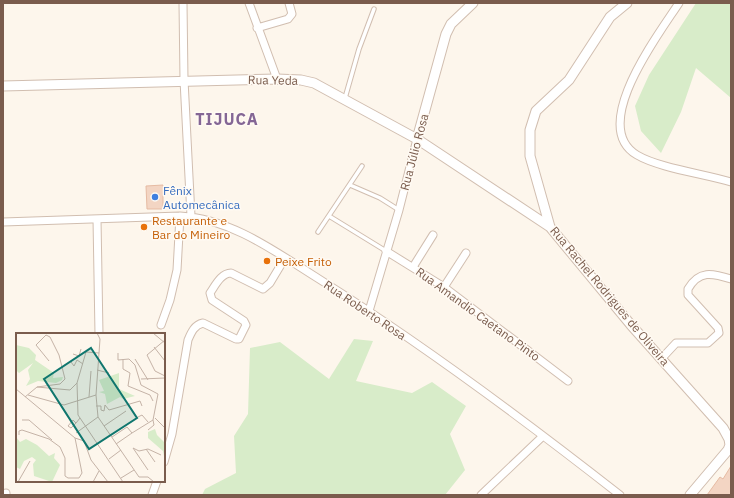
<svg xmlns="http://www.w3.org/2000/svg" width="734" height="498" viewBox="0 0 734 498" font-family="'IBM Plex Sans',sans-serif">
  <style>
    .green { fill: #d8ecc9 }
    .building { fill: #f3d5c3; stroke: #e6bba3 }
    .lines { fill: none; stroke-linecap: round; stroke-linejoin: round }
    .service-casing { stroke: #d1beb0; stroke-width: 5.5 }
    .minor-casing { stroke: #d1beb0; stroke-width: 9 }
    .tertiary-casing { stroke: #d1beb0; stroke-width: 11 }
    .service { stroke: #fff; stroke-width: 3.5 }
    .minor { stroke: #fff; stroke-width: 7 }
    .tertiary { stroke: #fff; stroke-width: 9 }
    .shop-dot { fill: #3f7fe0; stroke: #fffaf3; stroke-width: 1.5 }
    .food-dot { fill: #e8710a; stroke: #fffaf3; stroke-width: 1.5 }
    .labels { text-anchor: middle; dominant-baseline: central; stroke-width: 3; stroke-linejoin: round; paint-order: stroke }
    .street-label { font-size: 12px; fill: #7a5c4d; stroke: #fffaf3 }
    .shop-label { font-size: 12px; fill: #366cbe; stroke: #fffaf3; text-anchor: start }
    .food-label { font-size: 12px; fill: #c56008; stroke: #fffaf3; text-anchor: start }
    .district-label { font-size: 16px; font-weight: bold; letter-spacing: 1px; fill: #846695; stroke: #fffaf3 }
    .inset-road { fill: none; stroke: #c5b3a7; stroke-width: 1 }
    .view { fill: #0f766e; fill-opacity: 0.15; stroke: #0f766e; stroke-width: 2 }
    .inset-edge { fill: none; stroke: #7a5c4d; stroke-width: 2 }
  </style>
  <rect width="100%" height="100%" fill="#fdf6ec"/>
  <path class="green" d="M696,3H731V98L696,68L681,112L661,153L641,131L635,106L649,75Z
    M354,339L373,341L356,381L412,393L432,382L466,406L450,434L465,470L445,495H202L205,489L236,473L234,436L248,414L250,348L280,342L329,379Z"/>
  <path class="building" d="M163,185V209H147L146,186Z
    M731,466V495H707L720,477L723,479Z"/>
  <g class="lines">
    <g class="service-casing">
      <path id="service" d="M345,98L359,49L374,9
        M350,185L380,198L399,210
        M329,216L386,251
        M318,232L362,166"/>
    </g>
    <g class="minor-casing">
      <path id="minor" d="M183,3L184,80L191,216
        M249,3L277,79
        M679,3C659,34 588,126 637,155C659,168 705,174 731,182
        M257,28L288,19L292,14L289,3
        M97,219L99,334
        M3,222L180,216C233,219 277,253 319,279C424,345 523,419 620,495
        M386,251L444,287L568,381
        M413,267L433,235
        M444,287L466,253
        M369,311L399,210L417,139
        M161,325L170,300L177,270L180,216
        M662,358L676,343H708L719,333L718,328L688,295V289C699,270 712,273 731,279
        M164,462L172,434L188,340C191,333 194,325 203,323L236,339H239L246,325L244,321L212,300L210,293C215,286 221,273 231,273L263,289L270,283L285,258
        M6,495V493
        M152,495L157,481
        M481,495L543,436"/>
    </g>
    <g class="tertiary-casing">
      <path id="tertiary" d="M627,3L610,17L569,80L536,111L530,130V156L550,227L631,325L723,428L729,439L730,445L728,450L690,495
        M3,86L277,79L301,80L314,83L417,139L550,227
        M417,139L446,34L451,24L473,3"/>
    </g>
    <use href="#service" class="service"/>
    <use href="#minor" class="minor"/>
    <use href="#tertiary" class="tertiary"/>
  </g>
  <circle class="shop-dot" cx="155" cy="197" r="4"/>
  <g class="food-dot">
    <circle cx="144" cy="227" r="4"/>
    <circle cx="267" cy="261" r="4"/>
  </g>
  <g class="labels">
    <g class="street-label">
      <text transform="translate(273 80) rotate(1)">Rua Yeda</text>
      <text transform="translate(414 152) rotate(-75)">Rua Júlio Rosa</text>
      <text transform="translate(610 296) rotate(50)">Rua Rachel Rodrigues de Oliveira</text>
      <text transform="translate(365 310) rotate(34)">Rua Roberto Rosa</text>
      <text transform="translate(478 314) rotate(36)">Rua Amandio Caetano Pinto</text>
    </g>
    <g class="shop-label">
      <text x="163" y="190">Fênix<tspan x="163" dy="14">Automecânica</tspan></text>
    </g>
    <g class="food-label">
      <text x="152" y="220">Restaurante e<tspan x="152" dy="14">Bar do Mineiro</tspan></text>
      <text x="275" y="261">Peixe Frito</text>
    </g>
    <g class="district-label">
      <text x="227" y="119">TIJUCA</text>
    </g>
  </g>
  <g transform="translate(16 333)">
    <rect width="149" height="149" fill="#fdf6ec"/>
    <path d="M0,12L13,15L20,22L19,27L38,40L37,45L47,44L46,47L40,50L22,48L10,53L14,46L12,37L17,30L3,40L0,37ZM103,40V56L119,63L107,66L104,64L91,71L89,61L83,59L88,58L83,47ZM139,96L141,102L149,110V128L147,118L132,105V99ZM0,104L4,109L10,106L21,112L33,123L39,120L38,125L44,132L36,149L18,143L17,131L20,127L16,124L8,128L4,136L0,134Z" fill="#d8ecc9"/>
    <path class="inset-road" d="M81,0L84,6L80,62L82,84L123,144H132L138,149M137,0L149,10M149,7L131,22L139,38L149,43M138,14L149,28M102,20V27L113,26L119,32L125,52L142,61L137,87M57,21L63,23L65,16M107,26V36L114,40L112,53L134,62L137,68M119,26L132,47M55,29L58,33L61,27L67,31M81,37L93,40M125,46L149,45M61,50L62,82L107,149M21,54L44,51L49,46L43,22L34,4L30,2L20,12L33,28M0,56L59,105L68,108L75,127L92,149M12,62L48,72L80,62M9,64L21,54L54,57L61,50L70,19L83,20M73,64L75,38M80,73H85V77L88,78L89,72L93,77L124,68L126,73M120,85L126,82L132,89M139,85L149,95M6,87H13L36,107M60,90L57,87L52,93L55,95L60,90L64,85M88,93L110,78M132,97L138,92L137,87M60,100L82,84M3,102V98L6,97L33,106L44,114L49,125V143L52,145H63L66,140L59,105M96,104L111,94L116,100L137,87M100,111L116,100M130,116L139,129M93,126L105,117M132,137L117,115L123,118L132,116L145,122M105,145L118,137M2,149L14,128M77,149L83,138"/>
    <path class="view" d="M75,15L121,85L73,116L28,46Z"/>
    <rect width="149" height="149" class="inset-edge"/>
  </g>
  <rect width="734" height="498" fill="none" stroke="#7a5c4d" stroke-width="8"/>
</svg>
